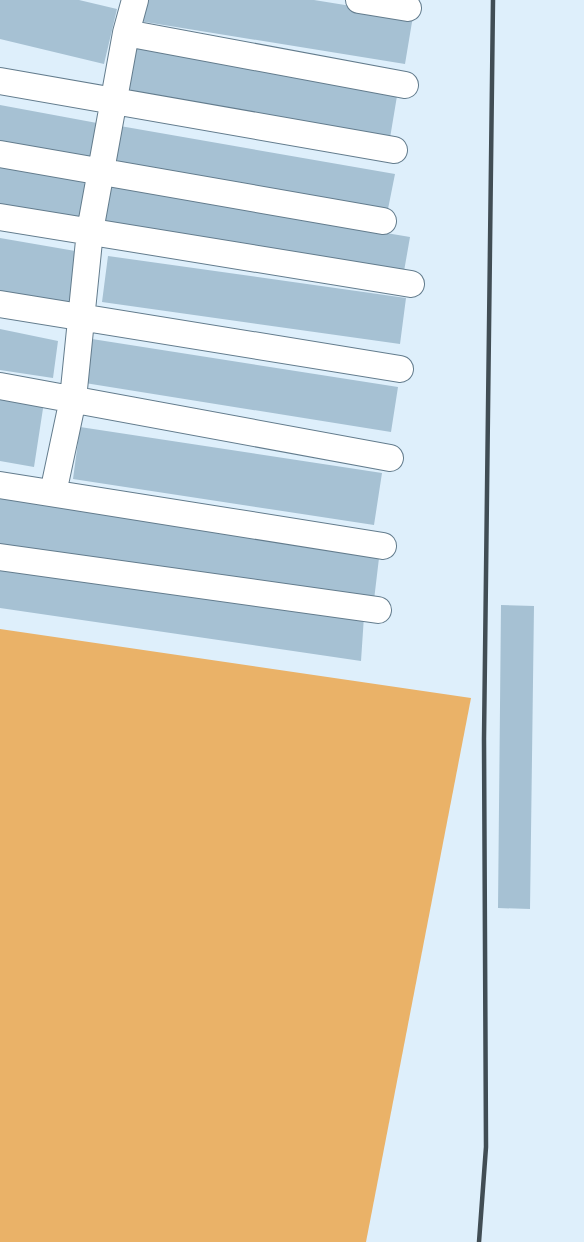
<svg xmlns="http://www.w3.org/2000/svg" width="584" height="1242" viewBox="0 0 584 1242" font-family="'Nunito Sans',sans-serif">
  <style>
    .forest { fill: #eab268 }
    .building { fill: #a6c1d3 }
    .lines { fill: none; stroke-linecap: round; stroke-linejoin: round }
    .minor-casing { stroke: #637c8d; stroke-width: 28 }
    .minor { stroke: #fff; stroke-width: 26 }
    .rail { stroke: #414d54; stroke-width: 4.5 }
  </style>
  <rect width="100%" height="100%" fill="#deeffb"/>
  <path class="forest" d="M0,629L471,698L366,1242H0Z"/>
  <path class="building" d="M0,0H79L117,9L104,64L0,39Z
    M142,0H314L413,16L405,64L139,21Z
    M128,46L398,90L390,138L120,93Z
    M0,105L97,123L89,168L0,152Z
    M120,126L395,174L388,209L114,162Z
    M0,163L87,178L78,226L0,213Z
    M106,186L410,237L403,277L99,225Z
    M0,238L81,252L72,304L0,291Z
    M108,256L406,298L400,344L102,302Z
    M0,329L58,341L53,378L0,370Z
    M92,339L398,387L391,432L85,383Z
    M0,395L44,402L34,467L0,461Z
    M80,427L382,473L374,525L73,479Z
    M0,497L379,558L374,600L0,547Z
    M0,564L364,616L361,661L0,608Z
    M501,605L534,606L530,909L498,908Z"/>
  <g class="lines">
    <g class="minor-casing">
      <path id="minor" d="M359,0L408,8
        M126,33L405,85
        M0,81L394,150
        M0,154L383,221
        M0,217L411,284
        M0,304L400,369
        M0,386L390,458
        M0,485L383,546
        M53,493L73,399L90,231L126,33L135,0
        M0,557L378,610"/>
    </g>
    <use href="#minor" class="minor"/>
    <path class="rail" d="M479,1242L486,1147L484,739L493,0"/>
  </g>
</svg>
